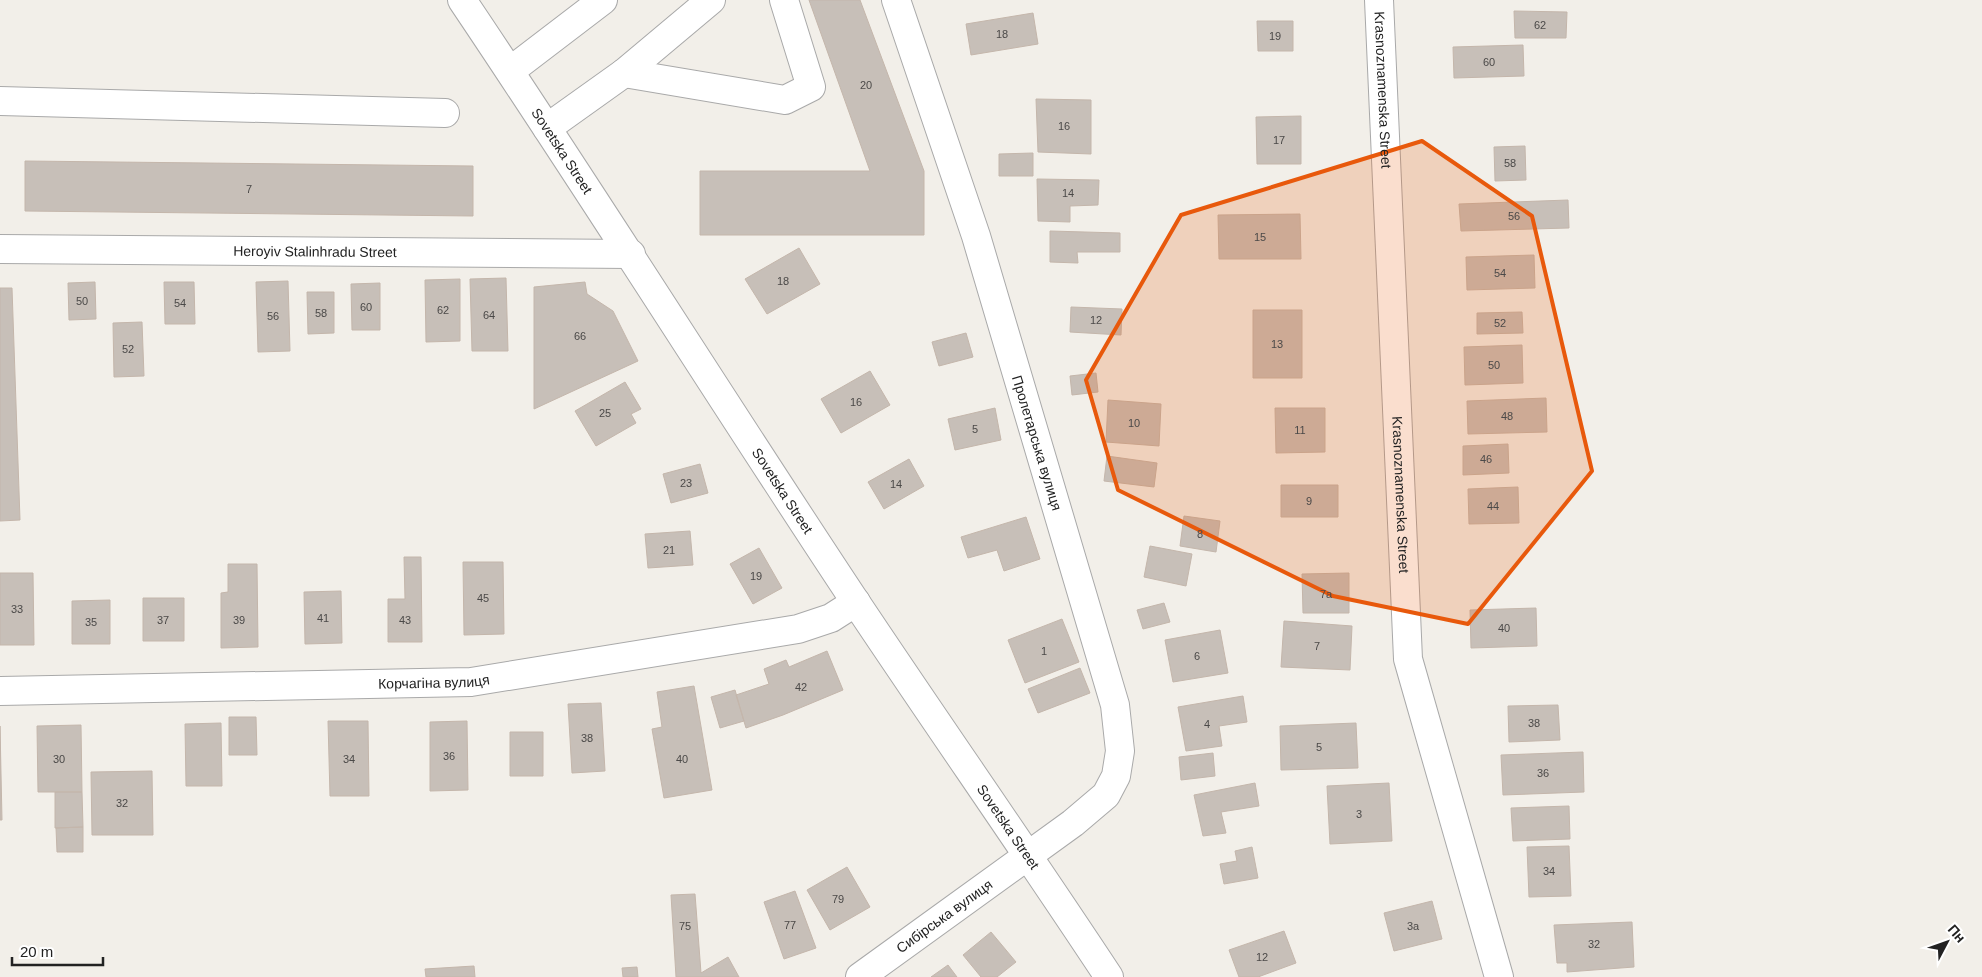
<svg xmlns="http://www.w3.org/2000/svg" width="1982" height="977" viewBox="0 0 1982 977" font-family="Arial,sans-serif">
  <style>
    .building { fill: #c7bfb8; stroke: #c4b6ab }
    .lines { fill: none; stroke-linecap: round; stroke-linejoin: round }
    .minor-casing { stroke: #a9a9a9; stroke-width: 30 }
    .minor { stroke: #fff; stroke-width: 28 }
    .marked { fill: #e8590c; fill-opacity: 0.2; stroke: #e8590c; stroke-width: 4; stroke-linejoin: round }
    .labels { text-anchor: middle; dominant-baseline: central; stroke-width: 4.5; stroke-linejoin: round; paint-order: stroke }
    .number-label { font-size: 11px; fill: #4b4948 }
    .street-label { font-size: 14px; fill: #222; stroke: #fff }
  </style>
  <rect width="100%" height="100%" fill="#f2efe9"/>
  <path class="building" d="M809,0H860L924,171V235H700V171H870Z
    M1514,11L1567,12L1566,38H1515Z
    M1033,13L1038,44L971,55L966,24Z
    M1257,21H1293V51H1258Z
    M1523,45L1524,76L1454,78L1453,47Z
    M1036,99L1091,100V154L1038,152Z
    M1301,116V164H1257L1256,117Z
    M1525,146L1526,180L1495,181L1494,147Z
    M1033,153V176H999V154Z
    M25,161L473,166V216L25,211Z
    M1037,179L1099,180L1098,205L1070,206V222L1038,221Z
    M1568,200L1569,228L1461,231L1459,204Z
    M1300,214L1301,259H1219L1218,215Z
    M1050,231L1120,233V252H1077L1078,263L1050,262Z
    M799,248L820,284L767,314L745,279Z
    M1534,255L1535,288L1467,290L1466,257Z
    M506,278L508,351H472L470,279Z
    M460,279V341L426,342L425,280Z
    M288,281L290,351L258,352L256,282Z
    M95,282L96,319L69,320L68,283Z
    M164,282H194L195,324H165Z
    M585,282L587,294L613,311L638,361L534,409V287Z
    M380,283V330H352L351,284Z
    M0,288H12L20,520L0,521Z
    M307,292H334V333L308,334Z
    M1071,307L1122,309L1121,335L1070,332Z
    M1253,310H1302V378H1253Z
    M1522,312L1523,333L1477,334V313Z
    M142,322L144,376L114,377L113,323Z
    M966,333L973,357L939,366L932,342Z
    M1522,345L1523,383L1465,385L1464,347Z
    M870,371L890,405L841,433L821,399Z
    M1096,373L1098,392L1072,395L1070,376Z
    M625,382L641,409L631,414L636,423L596,446L575,411Z
    M1546,398L1547,432L1468,434L1467,401Z
    M1108,400L1161,404L1159,446L1106,442Z
    M995,408L1001,440L955,450L948,419Z
    M1275,408H1325V452L1276,453Z
    M1508,444L1509,473L1463,475V446Z
    M1107,456L1157,463L1154,487L1104,481Z
    M909,459L924,486L884,509L868,482Z
    M700,464L708,493L671,503L663,474Z
    M1281,485H1338V517H1281Z
    M1518,487L1519,523L1469,524L1468,489Z
    M1184,516L1220,521L1216,552L1180,546Z
    M1026,517L1040,559L1004,571L997,550L968,558L961,537Z
    M690,531L693,565L648,568L645,534Z
    M1150,546L1192,554L1186,586L1144,577Z
    M759,548L782,588L753,604L730,564Z
    M404,557H421L422,642H388V599H405Z
    M463,562H503L504,634L464,635Z
    M228,564H257L258,647L221,648V593L228,592Z
    M0,573H33L34,645H0Z
    M1349,573V613H1303L1302,574Z
    M341,591L342,643L305,644L304,592Z
    M143,598H184V641H143Z
    M110,600V644H72V601Z
    M1164,603L1170,622L1143,629L1137,610Z
    M1536,608L1537,646L1471,648L1470,610Z
    M1062,619L1079,662L1025,683L1008,640Z
    M1284,621L1352,626L1350,670L1281,667Z
    M1220,630L1228,673L1173,682L1165,640Z
    M827,651L843,690L783,715L746,728L736,695L769,684L764,669L786,660L789,667Z
    M1080,668L1090,693L1038,713L1028,689Z
    M694,686L712,790L664,798L652,729L662,727L657,692Z
    M735,690L744,721L720,728L711,697Z
    M1243,696L1247,722L1219,726L1222,746L1186,751L1178,707Z
    M601,703L605,771L572,773L568,704Z
    M1558,705L1560,740L1509,742L1508,706Z
    M229,717H256L257,755H229Z
    M328,721H368L369,796H330Z
    M467,721L468,790L430,791V722Z
    M221,723L222,786H186L185,724Z
    M1356,723L1358,768L1281,770L1280,726Z
    M81,725L82,792H38L37,726Z
    M0,726L2,820H0Z
    M510,732H543V776H510Z
    M1583,752L1584,792L1503,795L1501,755Z
    M1213,753L1215,776L1181,780L1179,757Z
    M152,771L153,835H92L91,772Z
    M1255,783L1259,806L1221,812L1226,833L1203,836L1194,795Z
    M1389,783L1392,841L1330,844L1327,786Z
    M55,792H82L83,827L55,828Z
    M1569,806L1570,839L1513,841L1511,808Z
    M83,827V852H57L56,828Z
    M1569,846L1571,896L1529,897L1527,847Z
    M1252,847L1258,878L1224,884L1220,864L1237,861L1235,851Z
    M847,867L870,907L830,930L807,890Z
    M795,891L816,948L784,959L764,902Z
    M695,894L701,973L728,957L739,977H676L671,895Z
    M1432,901L1442,939L1394,951L1384,913Z
    M1632,922L1634,967L1567,972V963H1557L1554,925Z
    M1284,931L1296,963L1258,977H1239L1229,950Z
    M991,932L1016,962L997,977H981L963,955Z
    M948,965L957,977H931Z
    M474,966L475,977H426L425,969Z
    M637,967L638,977H623L622,968Z"/>
  <g class="lines">
    <g class="minor-casing">
      <g id="minor">
        <path id="s1" d="M462,0C596,199 723,402 855,601C939,727 1026,851 1109,977"/>
        <path id="s2" d="M1379,0L1408,659L1499,977"/>
        <path d="M510,71L603,0"/>
        <path d="M624,73L785,100L811,87L784,0"/>
        <path d="M0,101L445,113"/>
        <path d="M547,128L624,73L711,0"/>
        <path id="s3" d="M0,249L631,254"/>
        <path id="s4" d="M0,691L471,682L798,629L831,618L856,602"/>
        <path id="s5" d="M860,977L1073,823L1106,795L1116,776L1120,751L1115,705L976,236L896,0"/>
      </g>
    </g>
    <use href="#minor" class="minor"/>
  </g>
  <path class="marked" d="M1422,141L1532,216L1592,471L1468,624L1333,596L1118,490L1086,380L1181,215Z"/>
  <g class="labels">
    <g class="number-label">
      <text x="1540" y="25">62</text>
      <text x="1002" y="34">18</text>
      <text x="1275" y="36">19</text>
      <text x="1489" y="62">60</text>
      <text x="866" y="85">20</text>
      <text x="1064" y="126">16</text>
      <text x="1279" y="140">17</text>
      <text x="1510" y="163">58</text>
      <text x="249" y="189">7</text>
      <text x="1068" y="193">14</text>
      <text x="1514" y="216">56</text>
      <text x="1260" y="237">15</text>
      <text x="1500" y="273">54</text>
      <text x="783" y="281">18</text>
      <text x="82" y="301">50</text>
      <text x="180" y="303">54</text>
      <text x="366" y="307">60</text>
      <text x="443" y="310">62</text>
      <text x="321" y="313">58</text>
      <text x="489" y="315">64</text>
      <text x="273" y="316">56</text>
      <text x="1096" y="320">12</text>
      <text x="1500" y="323">52</text>
      <text x="580" y="336">66</text>
      <text x="1277" y="344">13</text>
      <text x="128" y="349">52</text>
      <text x="1494" y="365">50</text>
      <text x="856" y="402">16</text>
      <text x="605" y="413">25</text>
      <text x="1507" y="416">48</text>
      <text x="1134" y="423">10</text>
      <text x="975" y="429">5</text>
      <text x="1300" y="430">11</text>
      <text x="1486" y="459">46</text>
      <text x="686" y="483">23</text>
      <text x="896" y="484">14</text>
      <text x="1309" y="501">9</text>
      <text x="1493" y="506">44</text>
      <text x="1200" y="534">8</text>
      <text x="669" y="550">21</text>
      <text x="756" y="576">19</text>
      <text x="1326" y="594">7а</text>
      <text x="483" y="598">45</text>
      <text x="17" y="609">33</text>
      <text x="323" y="618">41</text>
      <text x="163" y="620">37</text>
      <text x="239" y="620">39</text>
      <text x="405" y="620">43</text>
      <text x="91" y="622">35</text>
      <text x="1504" y="628">40</text>
      <text x="1317" y="646">7</text>
      <text x="1044" y="651">1</text>
      <text x="1197" y="656">6</text>
      <text x="801" y="687">42</text>
      <text x="1534" y="723">38</text>
      <text x="1207" y="724">4</text>
      <text x="587" y="738">38</text>
      <text x="1319" y="747">5</text>
      <text x="449" y="756">36</text>
      <text x="59" y="759">30</text>
      <text x="349" y="759">34</text>
      <text x="682" y="759">40</text>
      <text x="1543" y="773">36</text>
      <text x="122" y="803">32</text>
      <text x="1359" y="814">3</text>
      <text x="1549" y="871">34</text>
      <text x="838" y="899">79</text>
      <text x="790" y="925">77</text>
      <text x="685" y="926">75</text>
      <text x="1413" y="926">3а</text>
      <text x="1594" y="944">32</text>
      <text x="1262" y="957">12</text>
    </g>
    <g class="street-label">
      <text stroke="none"><textPath href="#s2" startOffset="90">Krasnoznamenska Street</textPath></text>
      <text stroke="none"><textPath href="#s1" startOffset="181">Sovetska Street</textPath></text>
      <text stroke="none"><textPath href="#s3" startOffset="315">Heroyiv Stalinhradu Street</textPath></text>
      <text transform="translate(1037 443) rotate(73)">Пролетарська вулиця</text>
      <text stroke="none"><textPath href="#s1" startOffset="586">Sovetska Street</textPath></text>
      <text stroke="none"><textPath href="#s2" startOffset="495">Krasnoznamenska Street</textPath></text>
      <text stroke="none"><textPath href="#s4" startOffset="434">Корчагіна вулиця</textPath></text>
      <text stroke="none"><textPath href="#s1" startOffset="991">Sovetska Street</textPath></text>
      <text stroke="none"><textPath href="#s5" startOffset="104">Сибірська вулиця</textPath></text>
    </g>
  </g>
  <g transform="translate(1947 942) rotate(49)" stroke="#ffffff" stroke-width="4" paint-order="stroke">
  <path d="M0-4L9 19L0 12L-9 19Z" fill="#222222"/>
  <text y="-8" font-size="14" font-weight="bold" text-anchor="middle" fill="#222222">Пн</text>
  </g>
  <path d="M12 957v8h91v-8" fill="none" stroke="#222222" stroke-width="2.5"/>
  <text x="20" y="957" font-size="15" fill="#222222" stroke="#ffffff" stroke-width="4" paint-order="stroke">20 m</text>
</svg>
